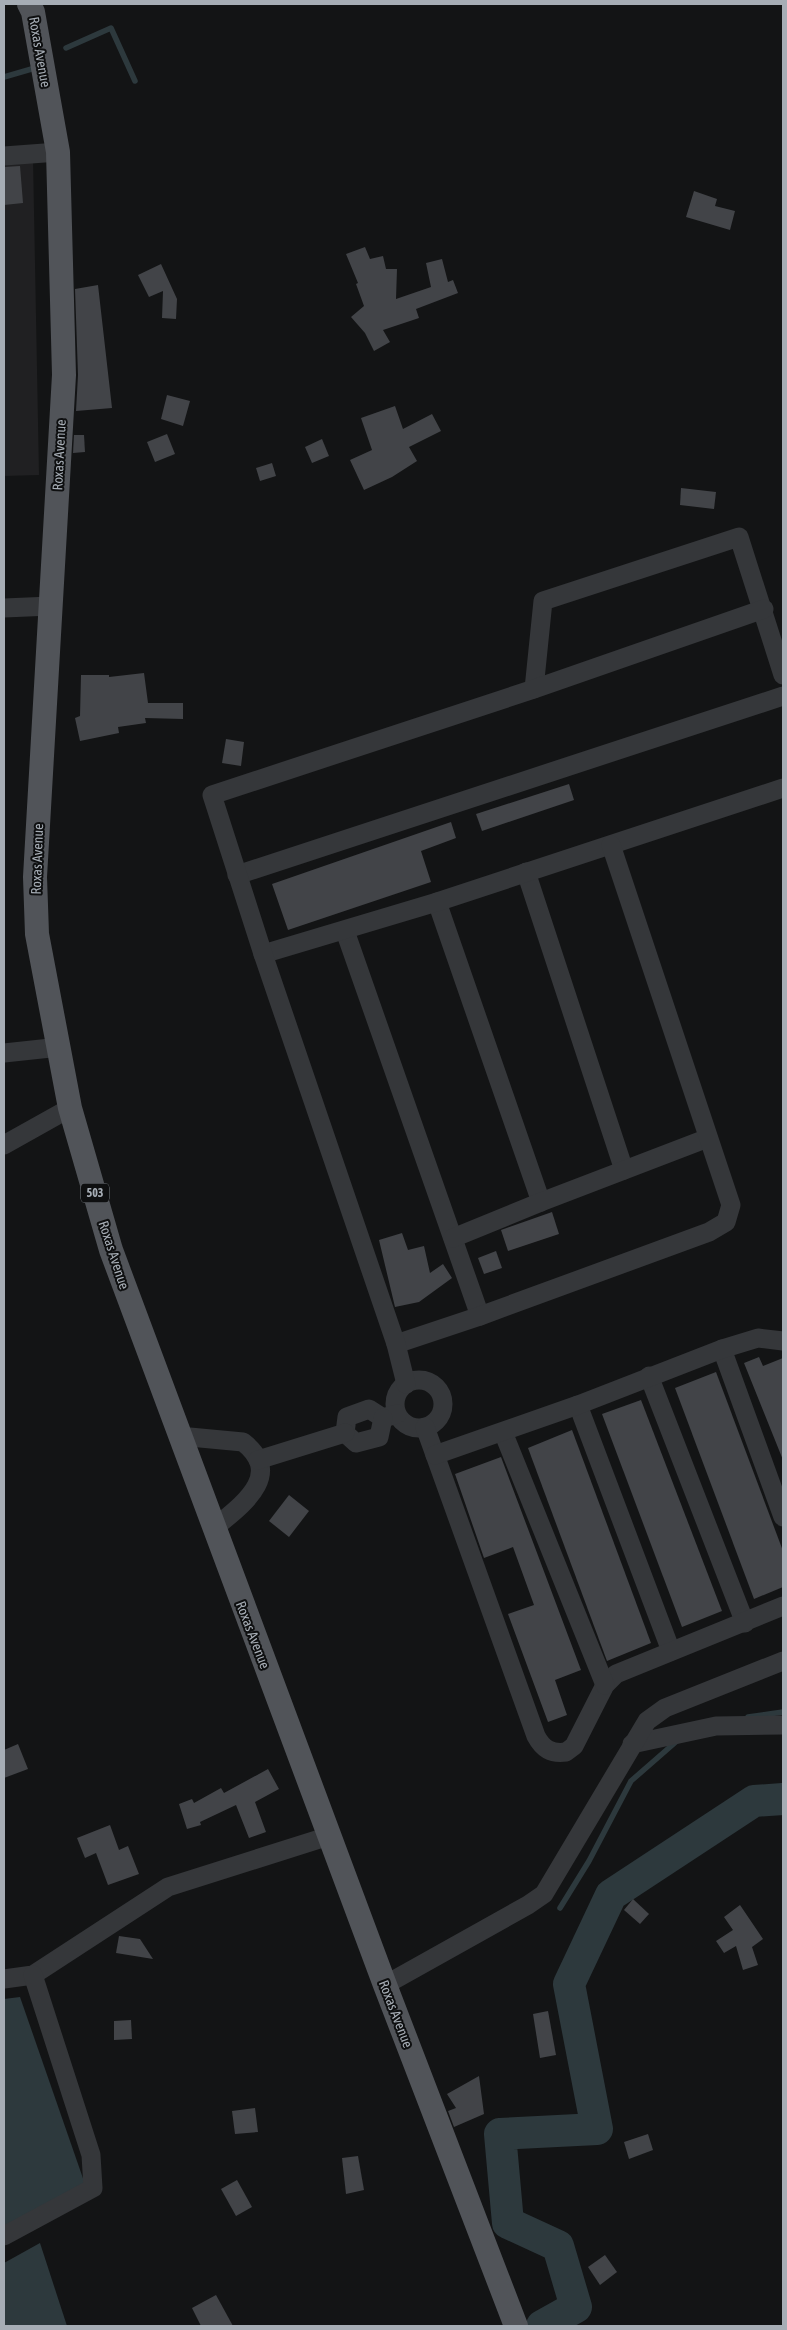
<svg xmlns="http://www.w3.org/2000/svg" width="787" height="2330" viewBox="0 0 787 2330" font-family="'Asap Condensed',sans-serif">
<rect width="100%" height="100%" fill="#131415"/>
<polygon fill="#202022" points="33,159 39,475 4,476 4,161"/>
<g fill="#2d393d">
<polygon points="20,1997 86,2187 4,2228 4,1999"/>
<polygon points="40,2243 67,2326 4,2326 4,2263"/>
</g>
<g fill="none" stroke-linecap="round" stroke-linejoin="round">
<g stroke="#2d393d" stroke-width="5.5">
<polyline points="66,48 111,28 135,81"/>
<polyline points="4,77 35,68"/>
<polyline points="748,1717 783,1712"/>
<polyline points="560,1908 589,1861 631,1781 678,1740"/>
</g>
<polyline stroke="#2d393d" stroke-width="32" points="542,2326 576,2307 558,2246 508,2223 500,2134 597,2129 569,1984 611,1895 754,1801 783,1799"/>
</g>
<g fill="#424448">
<polygon points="20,166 23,203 4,205 4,167"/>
<polygon points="694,191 717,199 715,206 735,211 730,230 686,217"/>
<polygon points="365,247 370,259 383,256 386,269 397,269 396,299 431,287 426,263 442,259 448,282 453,280 458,293 416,309 419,318 383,330 390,342 374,351 365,333 351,317 364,306 356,284 358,283 346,254"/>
<polygon points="161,264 177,299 176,319 162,318 163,291 149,297 138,275"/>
<polygon points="98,285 112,408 76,411 78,375 75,289"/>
<polygon points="167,395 190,401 183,426 161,419"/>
<polygon points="395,406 403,429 432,414 441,431 409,447 417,461 392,477 364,490 350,460 372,450 361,418"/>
<polygon points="167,434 175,454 155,462 147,442"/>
<polygon points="74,435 84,435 85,452 73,453"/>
<polygon points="322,439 329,456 312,463 305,447"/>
<polygon points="272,463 276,476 260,481 256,468"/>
<polygon points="681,488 716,492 714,509 680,505"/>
<polygon points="144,673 148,703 183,703 183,719 145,718 146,723 118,727 119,733 80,741 75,718 80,716 81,675 109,675 109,677"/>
<polygon points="226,739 244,742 241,766 222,763"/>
<polygon points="569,784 574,800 482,831 476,814"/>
<polygon points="451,822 456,838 421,851 431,882 288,930 272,884"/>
<polygon points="552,1212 559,1234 508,1251 501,1230"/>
<polygon points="402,1233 408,1250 424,1246 430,1273 443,1264 452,1278 419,1302 395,1307 379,1240"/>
<polygon points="496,1251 502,1268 484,1274 478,1258"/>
<polygon points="759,1357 763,1366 783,1358 783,1460 744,1363"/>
<polygon points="716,1372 783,1551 783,1587 754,1599 675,1388"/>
<polygon points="641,1400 722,1611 682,1627 602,1414"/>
<polygon points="572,1430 651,1643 607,1661 528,1448"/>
<polygon points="501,1457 581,1670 555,1680 567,1715 548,1722 508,1614 534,1605 513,1547 484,1558 455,1474"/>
<polygon points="289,1495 309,1511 289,1537 269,1521"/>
<polygon points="18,1744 28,1769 4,1778 4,1750"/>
<polygon points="268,1769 279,1789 255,1802 266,1832 249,1838 236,1805 200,1822 201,1825 187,1829 179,1804 192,1799 194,1803 221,1788 224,1793"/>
<polygon points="110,1825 119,1850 128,1846 139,1874 108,1885 96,1853 85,1858 77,1838"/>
<polygon points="633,1899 649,1914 640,1924 624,1910"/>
<polygon points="740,1905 763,1939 752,1947 758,1965 743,1970 736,1946 724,1953 716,1941 733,1930 724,1917"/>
<polygon points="119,1936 140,1939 153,1959 116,1953"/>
<polygon points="548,2011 556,2055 540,2058 533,2014"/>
<polygon points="131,2020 132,2039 114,2040 114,2021"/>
<polygon points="479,2076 484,2114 454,2127 448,2111 456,2108 447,2094"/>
<polygon points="255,2108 258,2132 235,2134 232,2111"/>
<polygon points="648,2134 653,2150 629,2159 624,2142"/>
<polygon points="358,2156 364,2190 346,2194 342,2158"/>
<polygon points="237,2180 252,2207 236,2216 221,2189"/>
<polygon points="605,2255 617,2272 600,2285 588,2267"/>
<polygon points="216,2295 233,2326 201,2326 192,2308"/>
</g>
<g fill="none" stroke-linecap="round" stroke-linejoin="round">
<g stroke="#35373a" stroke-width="19">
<polyline points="4,156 58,152"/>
<polyline points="4,608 51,606"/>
<polyline points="534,689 543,601 739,537 783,675"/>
<polyline points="526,872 624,1170"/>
<polyline points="237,875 783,696"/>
<polyline points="437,902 541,1202"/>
<polyline points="345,931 480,1316"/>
<polyline points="263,954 437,902 783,788"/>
<polyline points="4,1053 60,1047"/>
<polyline points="4,1145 70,1108"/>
<polyline points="453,1238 541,1202 708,1138"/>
<polyline points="396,1344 480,1316 709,1232 726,1222 731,1205 611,845"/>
<polyline points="722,1349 783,1517"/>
<polyline points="649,1376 745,1623"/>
<circle cx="419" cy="1404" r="24"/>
<polyline points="406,1384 396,1344 263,954 212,795 534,689 764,609"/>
<polyline points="578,1405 671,1651"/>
<path d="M 425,1427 L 536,1736 C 543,1749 551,1754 566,1752 L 574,1746 L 605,1685 L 616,1674 L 783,1606"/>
<polyline points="503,1432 605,1685"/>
<polyline points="345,1433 347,1417 369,1409 383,1418 397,1414"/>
<polyline points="345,1433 356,1443 379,1437 383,1418"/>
<path d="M 179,1436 L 243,1442 C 286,1476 239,1507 213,1529"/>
<polyline points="435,1455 578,1405 722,1349 758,1338 783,1341"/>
<polyline points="258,1460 345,1433"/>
<polyline points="632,1744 716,1726 783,1725"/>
<polyline points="4,1979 33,1975 168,1887 329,1836"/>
<polyline points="385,1985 528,1905 544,1894 647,1721 665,1708 783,1661"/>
<polyline points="4,2236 93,2188 91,2155 33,1975"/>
</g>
<polyline stroke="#515459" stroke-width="24" points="29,4 33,12 58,152 64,375 35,877 37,934 70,1108 111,1250 385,1985 516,2326"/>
</g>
<g text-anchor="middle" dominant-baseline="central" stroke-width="4" stroke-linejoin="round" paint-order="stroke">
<rect fill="#0e0f10" stroke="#787e84" stroke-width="1" x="81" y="1183.5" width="28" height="19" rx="4"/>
<g font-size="12" font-weight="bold" fill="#a6adb5">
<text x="95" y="1193">503</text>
</g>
<g font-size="14" fill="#a6adb5" stroke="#0e0f10">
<text transform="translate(40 52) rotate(80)">Roxas Avenue</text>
<text transform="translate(59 455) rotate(-87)">Roxas Avenue</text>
<text transform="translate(37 859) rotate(-88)">Roxas Avenue</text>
<text transform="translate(114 1255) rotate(72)">Roxas Avenue</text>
<text transform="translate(253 1635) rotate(69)">Roxas Avenue</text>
<text transform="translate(396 2014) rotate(69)">Roxas Avenue</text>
</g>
</g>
<rect width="787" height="2330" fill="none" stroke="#a6adb5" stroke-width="10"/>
</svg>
